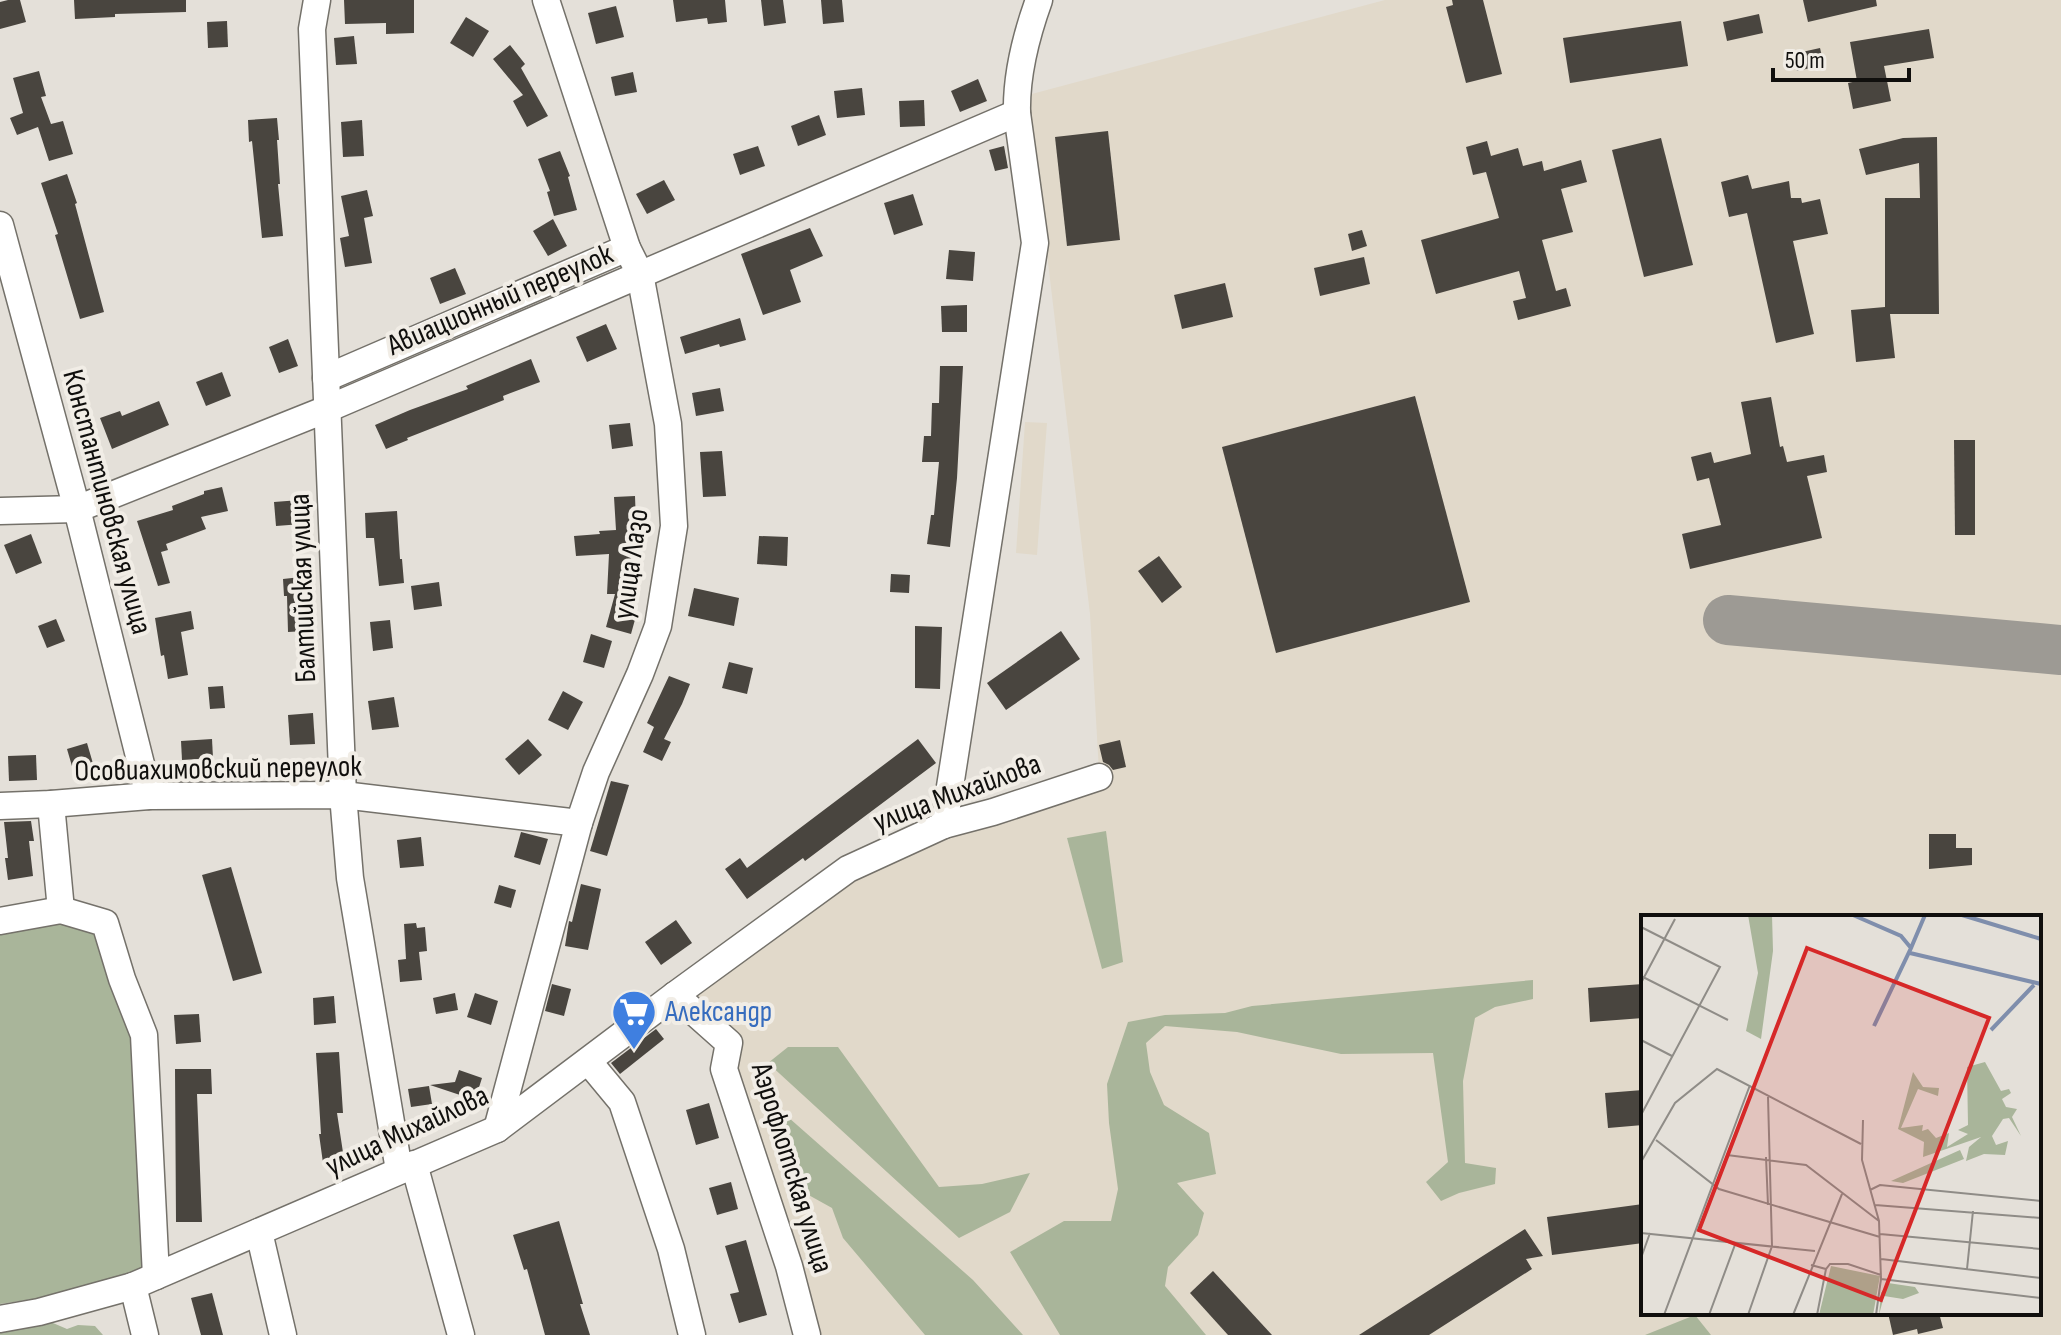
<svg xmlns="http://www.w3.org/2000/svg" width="2061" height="1335" viewBox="0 0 2061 1335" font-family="'Sofia Sans Condensed',sans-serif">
<rect width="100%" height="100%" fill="#e4e0d9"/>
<g fill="#e1d9ca" fill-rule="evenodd">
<path d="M 1385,0 L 2061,0 L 2061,1335 L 813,1335 L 734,1076 L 733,1039 L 696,993 L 851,878 L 951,838 L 1100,789 L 1090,614 L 1028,95 ZM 1643,917 L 2039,917 L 2039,1313 L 1643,1313 Z"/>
<polygon points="1025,422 1047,423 1037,555 1016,553"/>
</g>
<g fill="#a9b59a">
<polygon points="1106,831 1123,962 1102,969 1067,838"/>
<polygon points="63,921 95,930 134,1039 147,1267 47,1297 0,1304 0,933"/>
<polygon points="1533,980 1533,999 1495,1007 1475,1018 1463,1081 1465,1163 1496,1168 1495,1184 1459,1193 1441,1201 1426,1182 1448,1162 1433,1053 1341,1054 1237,1032 1165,1026 1146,1043 1150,1072 1164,1105 1209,1133 1216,1174 1177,1183 1204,1213 1198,1235 1168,1267 1165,1286 1206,1335 1060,1335 1010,1252 1064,1221 1111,1221 1118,1189 1109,1123 1107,1084 1128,1022 1165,1015 1225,1013 1252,1006"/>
<polygon points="788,1047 838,1047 939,1187 982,1184 1030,1173 1010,1212 959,1238 768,1063"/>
<polygon points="780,1110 973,1280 1023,1335 925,1335 843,1238 832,1208 796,1188"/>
<polygon points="1695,1315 1711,1335 1645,1335"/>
<polygon points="46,1320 67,1329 78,1325 95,1326 103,1335 0,1335 0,1325"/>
</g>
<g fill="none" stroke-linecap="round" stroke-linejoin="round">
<polyline stroke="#9d9a94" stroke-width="50" points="1728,620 2061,650"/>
</g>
<g fill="#49453f">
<polygon points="8,0 20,0 26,22 0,29 0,2"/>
<polygon points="74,0 186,0 186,12 115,14 115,17 75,19"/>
<polygon points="344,0 414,0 414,33 386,34 386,23 345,24"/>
<polygon points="673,0 725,0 727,22 708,24 707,18 676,22"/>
<polygon points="761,0 783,0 786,23 764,26"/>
<polygon points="821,0 842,0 844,22 823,24"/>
<polygon points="1452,0 1483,0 1502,74 1466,83 1446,7 1453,5"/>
<polygon points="1803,0 1876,0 1877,6 1808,22"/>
<polygon points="616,6 624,37 596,44 588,13"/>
<polygon points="1759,14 1763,33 1727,41 1723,22"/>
<polygon points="466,17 489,31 473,57 450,43"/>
<polygon points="227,21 228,47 208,48 207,22"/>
<polygon points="1681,21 1688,66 1570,83 1563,38"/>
<polygon points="1929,29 1934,58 1884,66 1891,101 1853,109 1848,83 1857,81 1850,42"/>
<polygon points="354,36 357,64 336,65 334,38"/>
<polygon points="510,45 525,64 521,68 548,116 527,127 513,101 523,95 493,59"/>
<polygon points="1820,48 1824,65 1797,71 1793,54"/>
<polygon points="39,71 46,96 41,97 51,124 63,121 73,154 49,161 38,127 17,135 10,118 23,113 13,78"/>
<polygon points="633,72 637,92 615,96 611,77"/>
<polygon points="978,79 987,101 960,112 951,91"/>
<polygon points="862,88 865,115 837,118 834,91"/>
<polygon points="924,100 925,126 900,127 899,101"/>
<polygon points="819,115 826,135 798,146 791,126"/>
<polygon points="277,118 279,140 277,140 280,184 278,184 283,236 262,238 252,141 249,142 248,120"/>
<polygon points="362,120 364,156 343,157 341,122"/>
<polygon points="1108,131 1120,240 1067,246 1055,137"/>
<polygon points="1937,137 1939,314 1890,314 1895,358 1856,362 1851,310 1885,307 1885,198 1920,198 1919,163 1866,175 1859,149 1903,138"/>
<polygon points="1661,138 1693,265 1644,277 1612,150"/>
<polygon points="1487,141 1491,156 1518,148 1523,166 1542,161 1544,171 1581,160 1587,182 1561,189 1573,232 1542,240 1556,291 1566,288 1571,306 1518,320 1513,301 1526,298 1519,271 1436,294 1421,240 1499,218 1486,172 1473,175 1466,147"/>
<polygon points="758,146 765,166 740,175 733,154"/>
<polygon points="1004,146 1008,168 995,171 989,150"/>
<polygon points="560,151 570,176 568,177 577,210 554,216 547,192 550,191 538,159"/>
<polygon points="67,174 77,203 75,204 104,312 80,319 55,235 58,234 41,183"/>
<polygon points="1748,175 1752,189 1789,181 1791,198 1801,198 1802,203 1820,199 1828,234 1793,241 1814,334 1776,343 1747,213 1729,217 1721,182"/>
<polygon points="664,180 675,200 647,214 636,194"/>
<polygon points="367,190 373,216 364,218 372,263 345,267 340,238 349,236 341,196"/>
<polygon points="913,194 923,225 894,235 884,203"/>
<polygon points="553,219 567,246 548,256 533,231"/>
<polygon points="810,228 823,256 790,270 801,302 763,315 741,254"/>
<polygon points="1362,230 1367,246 1352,251 1348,234"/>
<polygon points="949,250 975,252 973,281 946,279"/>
<polygon points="1364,257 1370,284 1320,296 1314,268"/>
<polygon points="455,268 466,294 440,304 430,278"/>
<polygon points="1225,283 1233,317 1182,329 1174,295"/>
<polygon points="967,305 967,332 942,332 941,306"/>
<polygon points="740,318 746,340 720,347 719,344 685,354 680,337"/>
<polygon points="606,324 617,349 587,362 576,337"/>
<polygon points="288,339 298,366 279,373 269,347"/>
<polygon points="531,359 540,382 503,396 504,400 407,438 408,440 386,449 375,425 410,410 468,389 466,386"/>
<polygon points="940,366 963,366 957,478 950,547 927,544 931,515 934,515 939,462 922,462 924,436 931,436 932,403 939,403"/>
<polygon points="222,372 231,396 206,406 196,382"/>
<polygon points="720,388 724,411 696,416 692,393"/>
<polygon points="1415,396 1470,602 1276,653 1222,447"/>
<polygon points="1771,397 1780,447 1783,446 1787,462 1824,455 1827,472 1807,476 1822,538 1690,569 1682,534 1721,525 1709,478 1697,481 1691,457 1711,452 1714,463 1751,454 1741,402"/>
<polygon points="159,401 169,425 112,449 100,418 120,411 122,416"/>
<polygon points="630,423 633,446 612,449 609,425"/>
<polygon points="1954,440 1975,440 1975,535 1955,535"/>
<polygon points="722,451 726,496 703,497 700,452"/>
<polygon points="222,487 228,511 201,517 206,529 166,544 168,550 161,552 170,583 158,586 137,521 173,510 172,506 204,494 204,491"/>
<polygon points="635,496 637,552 631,553 627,613 636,616 631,634 606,627 615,594 607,594 609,554 576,556 574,536 600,534 599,531 616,530 614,497"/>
<polygon points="300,500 302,524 276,526 274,502"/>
<polygon points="397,511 400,559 402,559 404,583 379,586 374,538 366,538 365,513"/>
<polygon points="31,534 42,563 16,574 4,545"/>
<polygon points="759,536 788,537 787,566 757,564"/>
<polygon points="1159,556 1182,587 1162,603 1138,571"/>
<polygon points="891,574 910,575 909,593 890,592"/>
<polygon points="301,577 305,631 288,632 287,596 284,596 283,579"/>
<polygon points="439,582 442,606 414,610 411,586"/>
<polygon points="694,588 739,598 734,626 688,616"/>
<polygon points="191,611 194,629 181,632 188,675 168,679 164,655 161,656 155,618"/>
<polygon points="56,619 65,641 47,648 38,626"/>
<polygon points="390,620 393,648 373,651 370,622"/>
<polygon points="915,626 942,627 940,689 915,688"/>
<polygon points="1061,631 1080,659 1006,710 987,683"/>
<polygon points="591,634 612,641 604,668 583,662"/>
<polygon points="729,662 753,668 747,694 722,688"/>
<polygon points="669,676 690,684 682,704 664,739 671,742 662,761 643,752 654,727 647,723"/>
<polygon points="223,686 225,708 210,709 208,687"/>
<polygon points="563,691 583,702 568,730 548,720"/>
<polygon points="394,697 399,727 372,730 368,701"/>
<polygon points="313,713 315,744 290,745 288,715"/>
<polygon points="212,739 213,758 182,760 181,741"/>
<polygon points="528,739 542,755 519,775 505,759"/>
<polygon points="918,739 936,763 805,861 803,858 747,899 725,869 740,858 747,868"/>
<polygon points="1120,740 1126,767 1113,770 1109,765 1103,762 1099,745"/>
<polygon points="87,743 94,767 74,773 67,749"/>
<polygon points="36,755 37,780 9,781 8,756"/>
<polygon points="611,781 629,785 607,856 590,851"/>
<polygon points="31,821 34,841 29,841 33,876 8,880 5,858 8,858 4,822"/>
<polygon points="521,832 548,839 540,865 514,857"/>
<polygon points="1929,834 1956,834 1956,848 1972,848 1972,865 1929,869"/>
<polygon points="421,837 424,866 400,868 397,840"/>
<polygon points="231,867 262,973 233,981 202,875"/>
<polygon points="581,884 601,889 588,950 565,946 569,921 572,922"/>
<polygon points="499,885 516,890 511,908 494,903"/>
<polygon points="676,920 692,943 661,965 645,942"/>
<polygon points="416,923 417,928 425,927 427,951 419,952 422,980 400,982 398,960 406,959 404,924"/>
<polygon points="552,984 571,989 564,1016 545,1011"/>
<polygon points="1643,984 1643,1018 1590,1022 1588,988"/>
<polygon points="455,993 458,1010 436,1014 433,998"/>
<polygon points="475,993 498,1001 491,1025 467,1017"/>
<polygon points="334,996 336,1023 314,1025 313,998"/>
<polygon points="199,1014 201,1042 176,1044 174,1015"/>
<polygon points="656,1029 664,1039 620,1074 611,1063"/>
<polygon points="339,1052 343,1113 337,1113 344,1159 323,1163 319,1134 321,1134 316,1053"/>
<polygon points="175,1069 211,1069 212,1094 197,1094 202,1222 176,1222"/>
<polygon points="459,1070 482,1078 475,1100 430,1085 455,1082"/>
<polygon points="429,1086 432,1104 411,1107 408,1089"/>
<polygon points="1643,1090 1643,1125 1608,1128 1605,1093"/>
<polygon points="709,1103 719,1138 696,1145 686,1110"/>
<polygon points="731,1182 738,1209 717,1215 709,1188"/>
<polygon points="1643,1204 1643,1243 1552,1255 1547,1217"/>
<polygon points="559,1221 583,1304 580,1304 590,1335 545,1335 527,1269 524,1270 513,1235"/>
<polygon points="1525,1229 1543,1256 1526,1259 1532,1269 1429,1335 1359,1335"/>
<polygon points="746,1240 767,1315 739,1323 730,1294 739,1292 725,1246"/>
<polygon points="1213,1271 1272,1335 1228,1335 1190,1293"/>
<polygon points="212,1293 223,1335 201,1335 191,1298"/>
<polygon points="1888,1313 1939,1313 1943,1328 1918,1334 1917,1329 1893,1335"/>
</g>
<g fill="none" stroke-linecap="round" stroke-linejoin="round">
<g stroke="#74716a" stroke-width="29">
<g id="minor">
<polyline points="317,0 312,29 343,795 350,878 399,1170"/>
<polyline points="0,225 77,509 149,796"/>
<polyline points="326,378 627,248"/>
<polyline points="0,511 77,509 327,409 1017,113"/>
<polyline points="51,804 61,910"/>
<polyline points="0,806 51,804 149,796 343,795 579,823"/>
<path d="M 944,825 L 1035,243 L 1017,113 C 1016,74 1026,36 1039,0"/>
<polyline points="0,921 61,910 105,923 122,979 144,1035 156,1276"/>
<polyline points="675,995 729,1043 724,1069 789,1266 807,1335"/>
<polyline points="588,1061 622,1102 671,1249 692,1335"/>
<polyline points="497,1129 579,823 596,772 640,674 658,626 674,526 668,424 640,274 627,248 546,0"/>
<polyline points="414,1164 461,1335"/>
<polyline points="259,1232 283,1335"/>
<polyline points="133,1286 145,1335"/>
<polyline points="0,1319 39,1312 133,1286 497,1129 675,995 848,869 944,825 993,812 1099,777"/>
</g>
</g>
<use href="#minor" stroke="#fff" stroke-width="26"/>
</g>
<defs>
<g id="supermarket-pin" transform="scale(2.3)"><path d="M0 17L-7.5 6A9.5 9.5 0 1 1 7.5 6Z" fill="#3f7fe0" stroke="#f1ede6"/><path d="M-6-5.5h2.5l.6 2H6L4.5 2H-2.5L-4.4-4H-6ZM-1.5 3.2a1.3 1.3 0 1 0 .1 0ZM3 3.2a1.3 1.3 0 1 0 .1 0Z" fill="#fff"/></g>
</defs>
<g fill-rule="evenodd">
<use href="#supermarket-pin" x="634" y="1012"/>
</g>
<g text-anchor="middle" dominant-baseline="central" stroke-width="8" stroke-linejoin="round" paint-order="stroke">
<g font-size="30" fill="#100f0d" stroke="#f1ede6">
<text transform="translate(500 300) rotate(-23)">Авиационный переулок</text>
<text transform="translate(107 502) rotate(75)">Константиновская улица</text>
<text transform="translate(631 564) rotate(-82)">улица Лазо</text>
<text transform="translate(303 588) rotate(-92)">Балтийская улица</text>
<text transform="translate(218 769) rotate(-1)">Осовиахимовский переулок</text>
<text transform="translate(957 793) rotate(-20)">улица Михайлова</text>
<text transform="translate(407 1131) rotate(-25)">улица Михайлова</text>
<text transform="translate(792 1168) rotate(73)">Аэрофлотская улица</text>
</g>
<g font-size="30" fill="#366cbe" stroke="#f1ede6" text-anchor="start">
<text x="665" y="1012">Александр</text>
</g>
</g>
<g transform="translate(1641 915)">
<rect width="400" height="400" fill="#e4e0d9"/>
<path d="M 107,0 L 131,0 L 132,36 L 120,124 L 105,116 L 117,58 ZM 344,147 L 360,176 L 368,174 L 370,178 L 361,184 L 365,192 L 376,194 L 371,202 L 380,221 L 368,203 L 362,204 L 351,221 L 355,230 L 367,226 L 364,240 L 343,239 L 325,246 L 328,232 L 340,222 L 282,242 L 283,227 L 257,214 L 272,157 L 282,172 L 298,173 L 297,181 L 277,174 L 260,213 L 282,210 L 281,216 L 287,214 L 295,223 L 308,218 L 306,232 L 327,219 L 317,215 L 327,210 L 326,152 ZM 319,235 L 323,244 L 262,268 L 250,266 ZM 190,351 L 239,361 L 232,400 L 178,400 ZM 247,368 L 274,372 L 278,378 L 262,384 L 243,381 L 238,400 L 240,378 Z" fill="#a9b59a"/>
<path fill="none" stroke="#7f8eac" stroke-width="4" d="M 212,0 L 260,21 L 270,33 L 233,111M 321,0 L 400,24M 270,33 L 284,0M 269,38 L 400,69M 350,115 L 393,70"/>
<path fill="none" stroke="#8f8c87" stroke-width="2" d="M 0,12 L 79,52 L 0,200M 0,61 L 87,105M 0,68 L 34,4M 0,125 L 31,141M 222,205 L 221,245 L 238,306 L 240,364 L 235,400M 15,225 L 78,274 L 239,322M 86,240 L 165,250 L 238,306M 125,242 L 127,290M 0,247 L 34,188 L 76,154 L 220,229M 229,275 L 239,270 L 400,286M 234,290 L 400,303M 0,318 L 174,336M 239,319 L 400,334M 0,343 L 9,318M 240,344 L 400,363M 170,350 L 185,354 L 189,349 L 207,349 L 240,360M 326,354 L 332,296M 240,364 L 400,383M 23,400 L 109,170M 68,400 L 95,327M 107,400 L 131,331 L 127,182M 152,400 L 201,279M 176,400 L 185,354"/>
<path fill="#d62828" fill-opacity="0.15" stroke="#d62828" stroke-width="4" d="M 166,33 L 348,103 L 240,385 L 58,315 Z"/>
<rect width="400" height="400" fill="none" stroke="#100f0d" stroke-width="4"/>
</g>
<path d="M1773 68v12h136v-12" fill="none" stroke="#100f0d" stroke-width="4"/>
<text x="1785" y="68" font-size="24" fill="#100f0d" stroke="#f1ede6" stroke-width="6" paint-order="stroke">50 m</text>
</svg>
